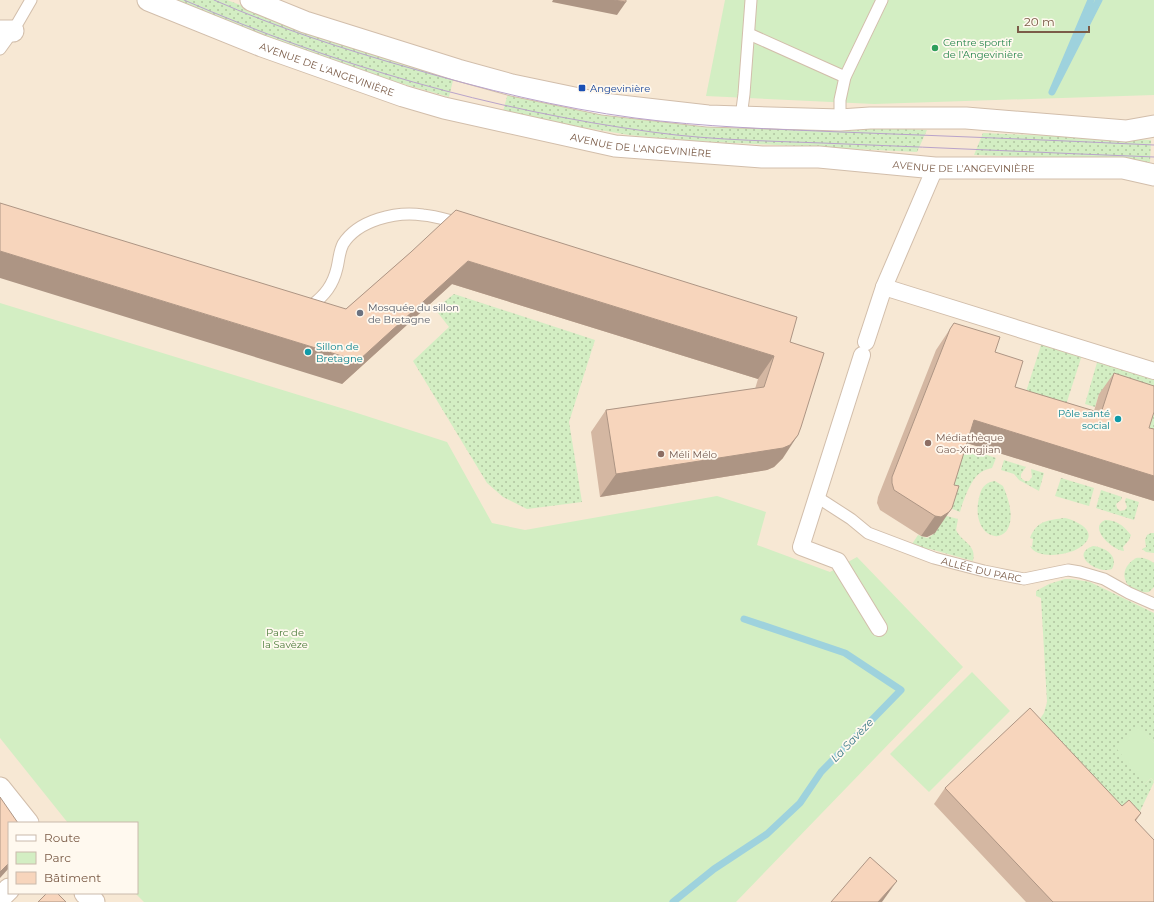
<svg xmlns="http://www.w3.org/2000/svg" width="1154" height="902" viewBox="0 0 1154 902" font-family="Montserrat,sans-serif">
<defs>
<pattern id="grass-dots" width="8" height="8" patternUnits="userSpaceOnUse"><rect width="8" height="8" fill="#d3eec3"/><path d="M2 2h.1M6 6h.1" fill="none" stroke="#b0c4a0" stroke-width="1.8" stroke-linecap="round"/></pattern>
</defs>
<rect width="100%" height="100%" fill="#fef6e7"/>
<path fill="#f7e8d4" fill-rule="evenodd" d="M 0,0 L 1154,0 L 1154,902 L 0,902 ZM 9,823 L 137,823 L 137,893 L 9,893 Z"/>
<g fill="url(#grass-dots)">
<polygon points="170,0 227,0 287,23 454,76 449,97 326,62"/>
<polygon points="509,90 731,121 927,130 917,152 694,141 629,135 546,121 503,111"/>
<polygon points="983,133 1151,140 1150,162 974,155"/>
<polygon points="454,294 595,340 569,422 582,502 527,509 503,497 487,483 413,361 449,327 435,309"/>
<polygon points="1042,342 1082,355 1064,411 1024,398"/>
<polygon points="1098,359 1154,377 1154,434 1099,394 1095,407 1085,404"/>
<path d="M 959,446 L 996,458 L 992,468 C 988,469 984,470 980,473 C 971,479 963,501 960,512 L 945,506 Z"/>
<polygon points="1004,460 1026,467 1021,474 1021,478 1025,481 1029,481 1032,477 1031,469 1044,473 1039,491 1019,480 1014,474 1001,470"/>
<polygon points="1061,478 1094,488 1089,506 1055,496"/>
<path d="M 995,481 L 1003,486 C 1033,554 964,549 980,494 C 982,486 987,482 995,481 Z"/>
<polygon points="1101,490 1122,497 1121,500 1116,504 1117,508 1120,511 1125,510 1127,507 1125,501 1126,498 1139,502 1134,520 1096,508"/>
<path d="M 943,515 L 958,519 L 956,530 C 962,543 977,544 973,561 L 930,549 L 924,549 L 912,544 L 918,535 L 927,538 C 938,533 940,525 943,515 Z"/>
<path d="M 1065,518 C 1081,522 1101,534 1079,548 C 1069,555 1037,560 1030,546 L 1032,547 L 1033,539 L 1030,538 C 1037,520 1049,520 1065,518 Z"/>
<path d="M 1105,520 C 1116,520 1123,525 1130,534 L 1131,535 L 1129,540 L 1123,547 L 1124,551 C 1114,551 1087,528 1105,520 Z"/>
<polygon points="1151,533 1154,533 1154,553 1146,552 1142,549 1146,547 1145,540 1147,535"/>
<path d="M 1093,546 C 1105,547 1119,556 1112,569 C 1099,575 1068,555 1093,546 Z"/>
<path d="M 1136,558 C 1143,557 1148,559 1154,563 L 1154,587 L 1149,592 C 1126,595 1114,571 1136,558 Z"/>
<polygon points="1065,579 1072,579 1090,582 1154,613 1154,743 1139,728 1145,784 1151,778 1154,782 1133,826 1036,725 1044,713 1047,702 1041,598 1036,596 1036,591 1049,584"/>
</g>
<g fill="#d3eec3">
<polygon points="725,0 1154,0 1154,95 874,104 706,96"/>
<polygon points="0,303 354,412 447,442 492,523 525,530 717,496 766,512 757,545 830,572 857,557 963,667 736,902 144,902 135,893 137,893 137,823 68,823 0,738"/>
<polygon points="972,672 1010,711 929,792 890,754"/>
<polygon points="1139,727 1154,743 1154,781 1151,778 1145,784 1117,749"/>
</g>
<g fill="none" stroke-linecap="round" stroke-linejoin="round">
<g stroke="#9ed2dd" stroke-width="7">
<polyline points="1091,0 1052,92 1099,0"/>
<polyline points="673,902 714,869 767,834 800,803 821,772 901,690 845,653 744,619"/>
</g>
<g stroke="#d2beab" stroke-width="13">
<g id="service">
<polyline points="749,34 845,77"/>
<polyline points="0,49 13,31 31,0"/>
<polyline points="741,117 744,94 751,0"/>
<polyline points="840,120 840,100 845,77 882,0"/>
<path d="M 306,304 L 312,305 C 325,295 333,285 337,268 C 339,260 339,252 343,244 C 358,220 396,211 423,215 C 435,216 447,220 459,223"/>
<path id="s1" d="M 817,497 L 851,519 L 868,533 L 934,558 L 984,571 L 1024,579 L 1058,572 L 1068,570 L 1080,572 L 1104,579 L 1129,593 L 1154,604"/>
</g>
</g>
<g stroke="#d2beab" stroke-width="18">
<g id="pedestrian">
<polyline points="884,287 1154,371"/>
<polyline points="866,342 884,287 935,168"/>
<polyline points="862,355 801,547 838,561 879,628"/>
</g>
</g>
<g stroke="#d2beab" stroke-width="23">
<g id="minor">
<path id="s2" d="M 148,0 L 262,46 L 403,96 L 444,108 L 615,146 L 762,157 L 819,157 L 935,168 L 1123,168 L 1154,175"/>
<polyline points="251,0 305,22 458,70 512,85 603,104 708,116 840,120 870,118 966,118 1126,131 1154,126"/>
<polyline points="0,31 13,31"/>
<polyline points="0,788 28,823"/>
<polyline points="85,893 94,902"/>
<polyline points="0,898 9,889"/>
</g>
</g>
<use href="#service" stroke="#fff" stroke-width="11"/>
<use href="#pedestrian" stroke="#fff" stroke-width="16"/>
<use href="#minor" stroke="#fff" stroke-width="21"/>
<g stroke="#b9a3ca" stroke-width="1">
<path d="M 184,0 C 333,65 491,110 652,132 C 716,141 781,141 846,144 C 948,148 1051,153 1154,157"/>
<path d="M 214,0 C 278,28 343,49 410,68 C 483,89 559,108 635,118 C 703,127 773,129 841,132 C 946,136 1050,140 1154,145"/>
</g>
</g>
<g fill="#d4b7a2">
<polygon points="411,252 790,342 783,458 774,467 767,470 600,497 591,432 606,410 755,389 758,379 452,284 342,384 346,309"/>
<polygon points="954,323 995,352 1015,387 1094,411 1099,394 1114,373 1149,428 1154,429 1154,501 967,443 935,533 927,537 921,536 880,510 877,503 878,497 936,350"/>
<polygon points="945,788 1122,806 1141,813 1136,821 1154,902 1026,902 934,804"/>
</g>
<g fill="#ad9584">
<polygon points="553,0 614,0 626,2 617,15 552,2"/>
<polygon points="0,251 358,361 468,261 774,356 758,379 452,284 342,384 0,278"/>
<polygon points="974,420 1154,476 1154,501 960,441"/>
<polygon points="798,435 783,458 774,467 767,470 600,497 616,474"/>
<polygon points="952,508 935,533 927,537 921,536 935,516"/>
<polygon points="9,863 9,868 0,878 0,872"/>
<polygon points="897,881 882,902 878,902"/>
</g>
<g fill="#f7d5bc" stroke="#ad9584">
<polygon points="614,0 626,0 626,2"/>
<polygon points="0,203 346,309 411,252 456,210 797,317 790,342 824,353 801,427 798,435 790,445 783,448 616,474 606,410 764,387 774,356 468,261 358,361 0,251"/>
<polygon points="954,323 1000,337 995,352 1023,361 1015,387 1101,413 1114,373 1154,386 1154,412 1149,428 1154,429 1154,476 974,420 954,485 959,486 952,508 949,512 941,517 935,516 894,490 892,483 892,477 950,329"/>
<polygon points="1030,708 1122,806 1129,800 1141,813 1135,820 1154,840 1154,902 1053,902 945,788"/>
<polygon points="0,797 18,823 9,823 9,863 0,872"/>
<polygon points="870,857 897,881 878,902 831,902"/>
<polygon points="47,893 57,893 66,902 38,902"/>
</g>
<circle fill="#2e9e5b" stroke="#fff9ef" stroke-width="1.5" cx="935" cy="48" r="4"/>
<rect fill="#1a4fb4" stroke="#fff9ef" stroke-width="1.5" x="578" y="84" width="8" height="8" rx="2"/>
<circle fill="#6b7280" stroke="#fff9ef" stroke-width="1.5" cx="360" cy="313" r="4"/>
<g fill="#0f9aa8" stroke="#fff9ef" stroke-width="1.5">
<circle cx="308" cy="352" r="4"/>
<circle cx="1118" cy="419" r="4"/>
</g>
<g fill="#8d6e63" stroke="#fff9ef" stroke-width="1.5">
<circle cx="928" cy="443" r="4"/>
<circle cx="661" cy="454" r="4"/>
</g>
<g text-anchor="middle" dominant-baseline="central" stroke-width="3.5" stroke-linejoin="round" paint-order="stroke">
<g font-size="10" fill="#27864d" stroke="#fff9ef" text-anchor="start">
<text x="943" y="42">Centre sportif<tspan x="943" dy="12">de l'Angevinière</tspan></text>
</g>
<g font-size="10" fill="#7b5c48" stroke="#fff9ef">
<text stroke="none"><textPath href="#s2" startOffset="192">AVENUE DE L'ANGEVINIÈRE</textPath></text>
<text stroke="none"><textPath href="#s2" startOffset="516">AVENUE DE L'ANGEVINIÈRE</textPath></text>
<text stroke="none"><textPath href="#s2" startOffset="840">AVENUE DE L'ANGEVINIÈRE</textPath></text>
<text stroke="none"><textPath href="#s1" startOffset="182">ALLÉE DU PARC</textPath></text>
</g>
<g font-size="10" fill="#164399" stroke="#fff9ef" text-anchor="start">
<text x="590" y="88">Angevinière</text>
</g>
<g font-size="10" fill="#5b616d" stroke="#fff9ef" text-anchor="start">
<text x="368" y="307">Mosquée du sillon<tspan x="368" dy="12">de Bretagne</tspan></text>
</g>
<g font-size="10" fill="#0d838f" stroke="#fff9ef" text-anchor="start">
<text x="316" y="346">Sillon de<tspan x="316" dy="12">Bretagne</tspan></text>
<text x="1110" y="413" text-anchor="end">Pôle santé<tspan x="1110" dy="12">social</tspan></text>
</g>
<g font-size="10" fill="#785e54" stroke="#fff9ef" text-anchor="start">
<text x="936" y="437">Médiathèque<tspan x="936" dy="12">Gao-Xingjian</tspan></text>
<text x="669" y="454">Méli Mélo</text>
</g>
<g font-size="10" fill="#4d7c3c" stroke="#fff9ef">
<text x="285" y="632">Parc de<tspan x="285" dy="12">la Savèze</tspan></text>
</g>
<g font-size="11" font-style="italic" fill="#3c7b89" stroke="#fff9ef">
<text transform="translate(852 740) rotate(-46)">La Savèze</text>
</g>
</g>
<rect x="8" y="822" width="130" height="72" fill="#fff9ef" stroke="#cabaac"/>
<rect x="16" y="835" width="20" height="6" fill="#ffffff" stroke="#cabaac"/>
<text x="44" y="842" font-size="12" fill="#7b5c48">Route</text>
<rect x="16" y="852" width="20" height="12" fill="#d3eec3" stroke="#cabaac"/>
<text x="44" y="862" font-size="12" fill="#7b5c48">Parc</text>
<rect x="16" y="872" width="20" height="12" fill="#f7d5bc" stroke="#cabaac"/>
<text x="44" y="882" font-size="12" fill="#7b5c48">Bâtiment</text>
<path d="M1018 26v6h71v-6" fill="none" stroke="#7b5c48" stroke-width="2"/>
<text x="1024" y="26" font-size="12" fill="#7b5c48" stroke="#fff9ef" stroke-width="3" paint-order="stroke">20 m</text>
</svg>
